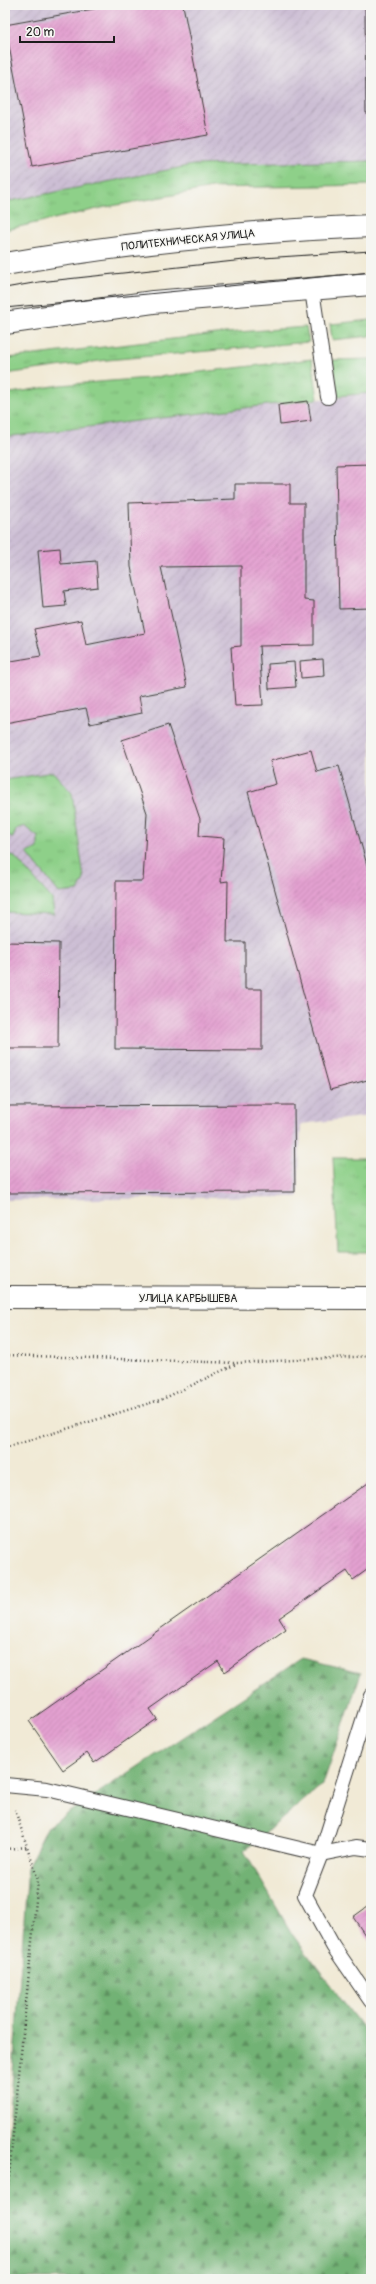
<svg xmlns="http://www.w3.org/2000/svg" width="376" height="2284" viewBox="0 0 376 2284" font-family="Pangolin,sans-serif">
<defs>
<pattern id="industrial-furrows" width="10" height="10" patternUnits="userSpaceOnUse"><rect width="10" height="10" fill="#ccbed4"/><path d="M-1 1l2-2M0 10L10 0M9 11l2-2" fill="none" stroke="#afa3b5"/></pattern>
<pattern id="grass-tufts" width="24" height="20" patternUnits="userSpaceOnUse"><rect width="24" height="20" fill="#8ed089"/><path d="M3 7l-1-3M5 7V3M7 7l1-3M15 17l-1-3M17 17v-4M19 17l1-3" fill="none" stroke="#7ab276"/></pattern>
<pattern id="forest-firs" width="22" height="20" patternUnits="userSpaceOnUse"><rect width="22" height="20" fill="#72b275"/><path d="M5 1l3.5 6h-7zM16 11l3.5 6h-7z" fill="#5d905f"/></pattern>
<pattern id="building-hatch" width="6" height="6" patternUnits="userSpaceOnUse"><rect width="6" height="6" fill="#e3a0d0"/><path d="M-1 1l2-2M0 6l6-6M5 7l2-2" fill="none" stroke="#c289b2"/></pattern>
</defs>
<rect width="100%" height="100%" fill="#f6f6f2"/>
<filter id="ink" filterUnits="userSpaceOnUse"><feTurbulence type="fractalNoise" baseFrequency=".025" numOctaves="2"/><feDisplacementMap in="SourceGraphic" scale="8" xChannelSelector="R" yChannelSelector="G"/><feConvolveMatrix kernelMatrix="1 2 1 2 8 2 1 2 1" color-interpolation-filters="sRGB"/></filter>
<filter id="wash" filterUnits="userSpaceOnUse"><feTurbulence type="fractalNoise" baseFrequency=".012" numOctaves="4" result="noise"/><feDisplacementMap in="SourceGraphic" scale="16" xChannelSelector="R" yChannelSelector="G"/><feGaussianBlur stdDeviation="0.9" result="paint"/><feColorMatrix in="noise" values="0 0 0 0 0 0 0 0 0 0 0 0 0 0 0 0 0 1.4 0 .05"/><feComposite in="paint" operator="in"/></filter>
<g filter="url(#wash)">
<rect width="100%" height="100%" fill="#f1ead6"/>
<g fill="url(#industrial-furrows)">
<polygon points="5,5 371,5 371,161 193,165 5,202"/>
<polygon points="371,393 371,1116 301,1124 298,1197 5,1200 5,437"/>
</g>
<g fill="url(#grass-tufts)" stroke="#557652">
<polygon points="371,161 371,185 212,188 106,207 5,230 5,202 193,165"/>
<polygon points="371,320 371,336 332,340 330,324"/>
<polygon points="306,327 309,342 107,360 5,374 5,358 8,358 225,333"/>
<polygon points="312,359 318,399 5,437 5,394 60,385 149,378"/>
<polygon points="371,359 371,393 338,396 333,360"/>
<polygon points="53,772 72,793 84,879 78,891 59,893 27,853 38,848 38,837 24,826 16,829 13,838 5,833 5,780"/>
<polygon points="5,853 14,856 52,899 54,914 5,912"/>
<polygon points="333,1158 371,1158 371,1252 338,1252"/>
</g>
<polygon fill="url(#forest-firs)" stroke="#476748" points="301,1659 361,1673 323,1784 244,1851 292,1934 371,2039 371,2279 5,2279 5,2161 7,2155 28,1866 48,1826"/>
<g id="blocks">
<g fill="url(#building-hatch)">
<polygon points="115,5 183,5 208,135 32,167 5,25"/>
<polygon points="365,5 371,5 371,113 366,113"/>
<polygon points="308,401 311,421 280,425 278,405"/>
<polygon points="371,464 371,608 339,609 336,465"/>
<polygon points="235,484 290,484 290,503 304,503 304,600 314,601 314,645 259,646 263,705 235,706 231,647 241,646 241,566 161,567 187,687 139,696 142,713 90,724 86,708 5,723 5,662 41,656 34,629 81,620 86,645 145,633 131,567 129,503 235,499"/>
<polygon points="60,548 61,564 96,561 98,587 64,591 66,606 43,608 38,550"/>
<polygon points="323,659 324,676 301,678 300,661"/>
<polygon points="294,662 296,687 269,689 268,664"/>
<polygon points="168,725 200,819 199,836 224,838 221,882 228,881 227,942 245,942 245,989 262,989 262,1050 115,1049 116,881 143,881 147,813 122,740"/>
<polygon points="311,750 317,772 339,766 371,879 371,1079 330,1090 248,792 276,784 270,761"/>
<polygon points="5,942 59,943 58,1048 5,1048"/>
<polygon points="294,1105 295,1192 5,1193 5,1106"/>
<polygon points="371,1481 371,1567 353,1580 347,1571 279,1618 286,1629 225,1672 218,1661 150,1709 157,1719 94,1763 87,1753 63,1770 29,1721"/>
<polygon points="371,1904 371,1944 353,1917"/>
</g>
</g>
</g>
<g filter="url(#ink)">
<use href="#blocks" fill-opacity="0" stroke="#3c3b38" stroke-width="1"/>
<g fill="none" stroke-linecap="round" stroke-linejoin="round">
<g stroke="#3c3b38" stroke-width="16">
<g id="lane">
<polyline points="312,290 328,397"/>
<polyline points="371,1695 321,1854 305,1895 333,1946 371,2001"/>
<polyline points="5,1785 47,1789 321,1854 356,1847 371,1849"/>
</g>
</g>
<g stroke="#3c3b38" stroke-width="24">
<g id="secondary">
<path d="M 5,264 C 125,243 249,231 371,226"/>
<polyline points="5,323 153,302 371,284"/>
<polyline points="5,1297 371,1298"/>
</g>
</g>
<g stroke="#3c3b38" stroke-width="2.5" stroke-dasharray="1 3" stroke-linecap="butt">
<polyline points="5,1355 236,1363 371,1356"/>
<polyline points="5,1448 163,1399 236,1364"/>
<polyline points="5,1849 28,1847"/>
<polyline points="5,2217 38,1880 15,1810"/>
</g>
<use href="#lane" stroke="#fff" stroke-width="14"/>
<use href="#secondary" stroke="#fff" stroke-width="22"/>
<g stroke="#1c1c1c" stroke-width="1">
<polyline points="5,288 39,282 263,258 371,251"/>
<polyline points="5,308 371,272"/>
</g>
</g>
</g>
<g text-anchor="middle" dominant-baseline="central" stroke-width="3" stroke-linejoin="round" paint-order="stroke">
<g font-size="11" fill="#1c1c1c" stroke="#f6f6f2">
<text transform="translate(188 240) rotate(-6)">ПОЛИТЕХНИЧЕСКАЯ УЛИЦА</text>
<text x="188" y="1298">УЛИЦА КАРБЫШЕВА</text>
</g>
</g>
<rect width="376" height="2284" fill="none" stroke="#f6f6f2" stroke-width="20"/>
<path d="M20 36v6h94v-6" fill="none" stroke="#1c1c1c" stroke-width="2"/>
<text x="26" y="36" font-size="12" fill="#1c1c1c" stroke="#f6f6f2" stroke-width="3" paint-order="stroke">20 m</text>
</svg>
